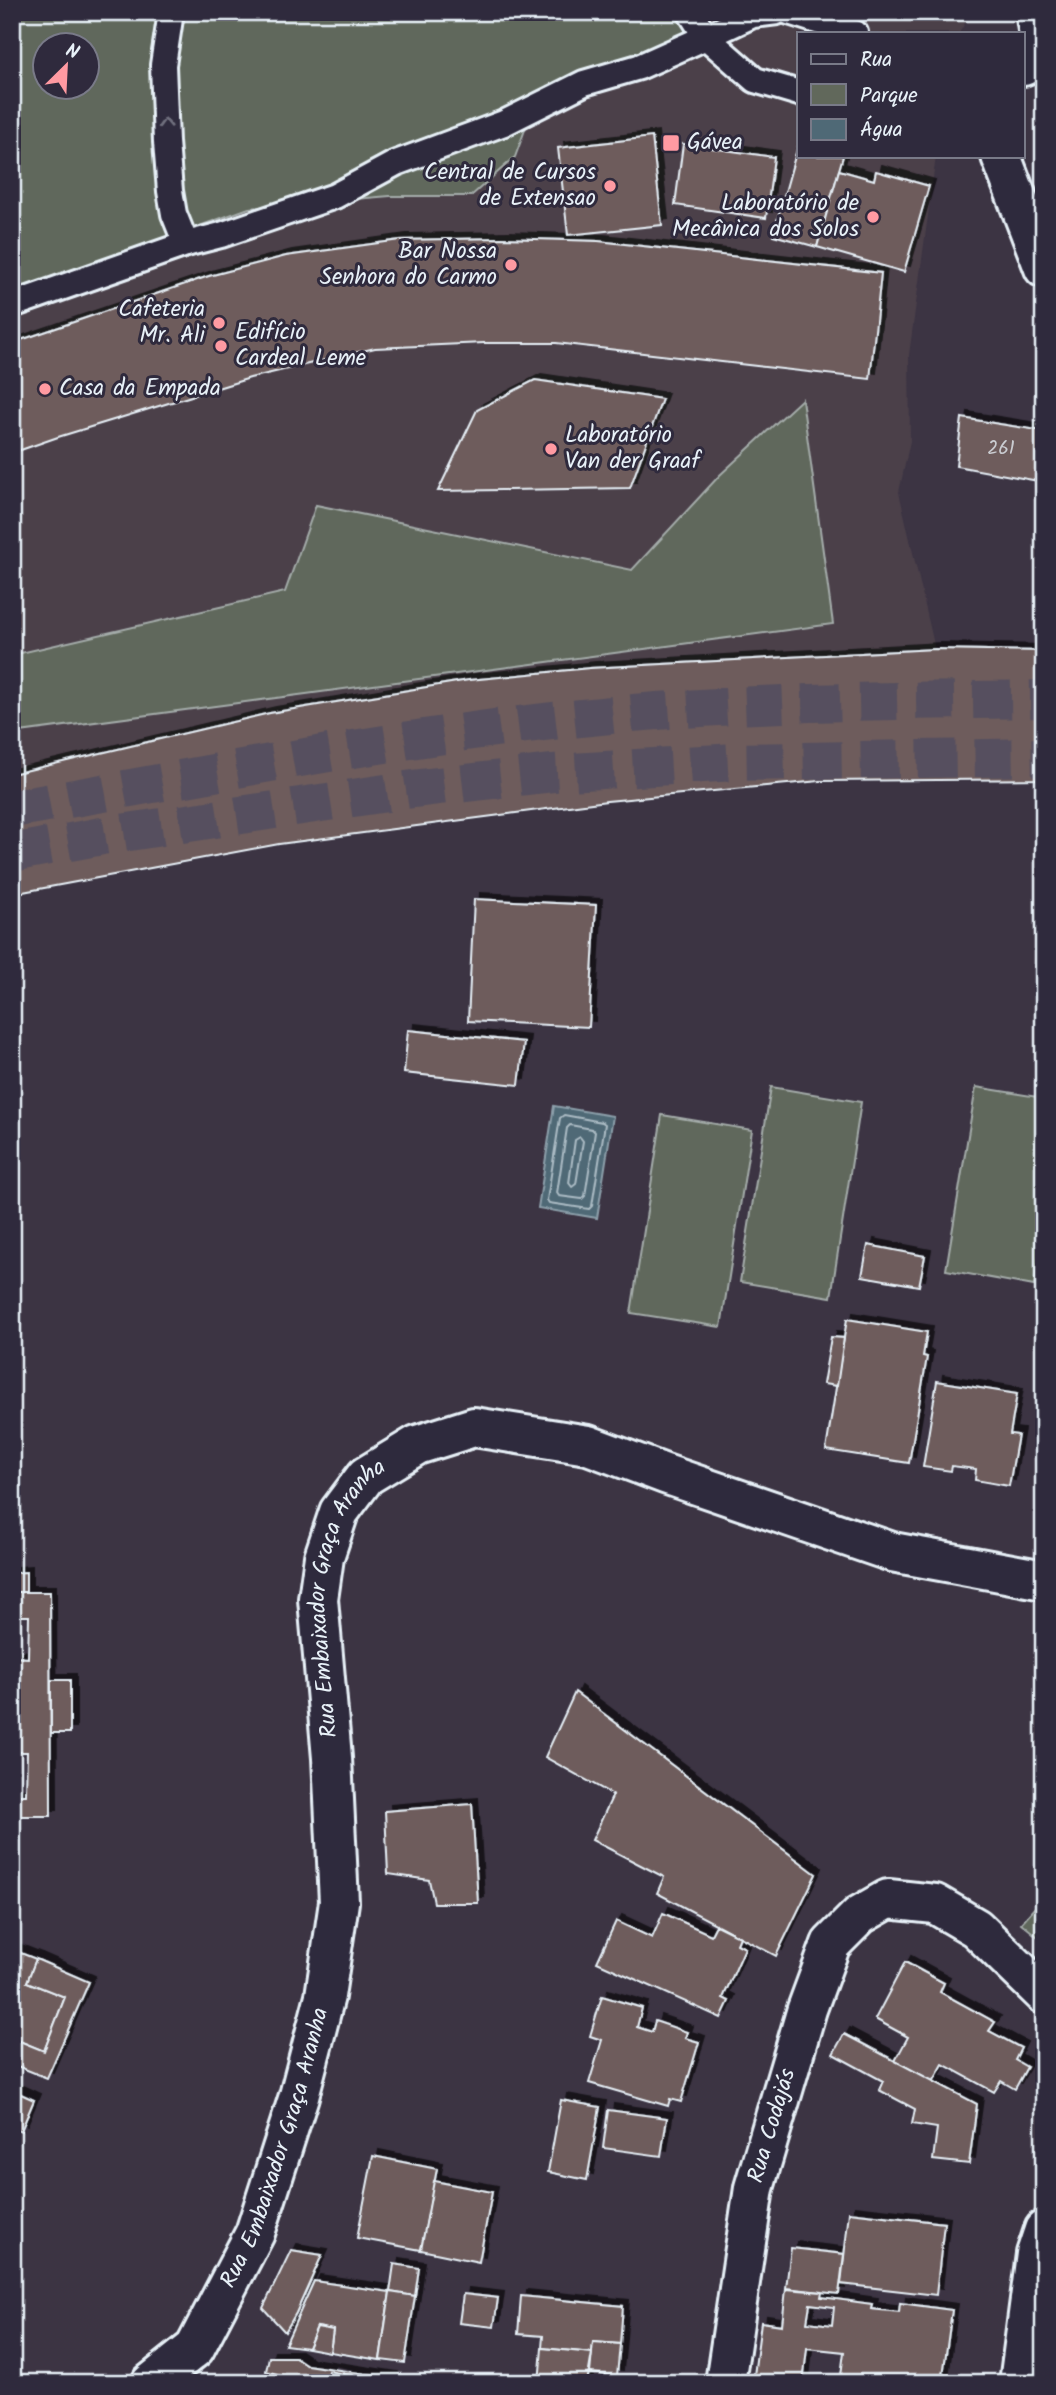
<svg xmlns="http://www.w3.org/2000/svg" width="1056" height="2395" viewBox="0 0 1056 2395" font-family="Kalam,sans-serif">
<defs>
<filter id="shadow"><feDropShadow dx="6" dy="-6" stdDeviation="0" flood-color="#0009"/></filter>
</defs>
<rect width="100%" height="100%" fill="#3c3443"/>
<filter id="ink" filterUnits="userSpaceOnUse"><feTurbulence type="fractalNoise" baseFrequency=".0143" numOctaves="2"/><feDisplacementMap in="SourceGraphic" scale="14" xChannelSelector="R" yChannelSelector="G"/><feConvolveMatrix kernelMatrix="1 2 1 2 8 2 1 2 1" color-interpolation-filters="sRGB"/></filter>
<g filter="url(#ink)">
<path fill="#4b404a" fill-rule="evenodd" d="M 12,12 L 972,12 L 959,33 L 799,33 L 799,156 L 936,156 L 909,355 L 910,441 L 899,492 L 935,649 L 590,668 L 469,680 L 270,713 L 12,774 ZM 46,46 L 88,46 L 88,88 L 46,88 Z"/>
<g fill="#61685b" stroke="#a4acaa" stroke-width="2" fill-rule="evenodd">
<path d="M 12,12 L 689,12 L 679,61 L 561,97 L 526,127 L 515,157 L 471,196 L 390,196 L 249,208 L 12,294 ZM 46,46 L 88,46 L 88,88 L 46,88 Z"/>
<polygon points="802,399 833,624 12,733 12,655 285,592 316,505 632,570 720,475"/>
<polygon points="771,1087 861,1102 831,1297 740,1282"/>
<polygon points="976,1087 1044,1098 1044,1227 1034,1286 946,1270"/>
<polygon points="662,1115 752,1130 721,1327 631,1313"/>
<polygon points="1044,1897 1044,1942 1021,1923"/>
</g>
<polygon fill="#4f6976" stroke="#8c9faa" stroke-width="2" points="554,1106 613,1116 597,1218 538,1208"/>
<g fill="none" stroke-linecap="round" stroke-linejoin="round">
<g stroke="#abbbc4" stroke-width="2">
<polygon points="564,1115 602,1122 605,1124 592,1206 589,1209 549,1203 547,1200 560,1118"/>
<polygon points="570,1125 592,1129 595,1132 585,1196 582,1199 559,1196 557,1193 567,1128"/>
<polygon points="580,1137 583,1141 576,1184 572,1187 569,1183 575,1140"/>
</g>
</g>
<g fill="#6e5c5b" stroke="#e8f1f8" stroke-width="2" fill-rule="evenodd" filter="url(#shadow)">
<polygon points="652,137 662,225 568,235 558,148"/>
<polygon points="799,142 799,156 843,156 817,247 773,235"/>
<polygon points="683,144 774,157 766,218 675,205"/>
<polygon points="839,170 874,180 876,171 929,186 904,272 817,247"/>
<polygon points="502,238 598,241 881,273 870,379 556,343 484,343 375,348 250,378 58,437 12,453 12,343 209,276 286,256 400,240"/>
<polygon points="535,380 662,399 630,488 438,491 477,410"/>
<polygon points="962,418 1044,431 1044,482 956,466"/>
<polygon points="935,649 1044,651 1044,779 820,781 607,801 279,844 12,894 12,774 270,713 469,680 590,668"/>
<polygon points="474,899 596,905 589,1027 468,1021"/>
<polygon points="408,1030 524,1042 519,1085 404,1073"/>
<polygon points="868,1245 925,1256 919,1286 862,1276"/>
<polygon points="847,1319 927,1332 923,1356 927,1357 909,1463 826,1450"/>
<polygon points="831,1337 844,1338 837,1386 823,1384"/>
<polygon points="937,1381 1017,1394 1010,1434 1018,1435 1009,1486 975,1480 976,1469 952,1466 951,1471 923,1467"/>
<polygon points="26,1572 26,1592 12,1592 12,1573"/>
<polygon points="12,1592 50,1592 51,1816 12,1816 12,1795 26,1795 27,1752 12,1752 12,1657 28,1658 29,1616 12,1616"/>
<rect x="51" y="1680" width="19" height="53"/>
<polygon points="575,1692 816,1874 776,1956 657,1893 664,1877 592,1840 613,1795 545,1757"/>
<polygon points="472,1804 478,1903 434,1903 429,1880 388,1874 385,1811"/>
<polygon points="663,1913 711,1935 716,1925 740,1937 737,1944 745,1948 723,1998 729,2001 721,2018 597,1962 616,1921 652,1938"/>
<polygon points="13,1950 36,1959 27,1982 65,1997 44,2051 12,2038"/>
<polygon points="36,1959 89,1982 47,2078 12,2064 12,2038 44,2051 65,1997 27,1982"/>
<polygon points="905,1962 944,1983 940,1992 995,2022 989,2031 1021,2048 1015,2060 1027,2067 1015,2089 1001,2081 994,2092 943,2064 933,2082 895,2061 908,2037 875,2019"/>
<polygon points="602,1996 642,2008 637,2027 652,2032 655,2021 687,2032 685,2038 699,2042 681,2102 670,2099 668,2106 589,2083 602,2040 590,2036"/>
<polygon points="844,2034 977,2104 969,2164 933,2160 937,2128 912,2124 915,2109 879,2090 883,2081 833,2054"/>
<polygon points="12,2090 34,2100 21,2131 12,2127"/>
<polygon points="561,2100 600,2107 587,2180 548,2172"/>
<polygon points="608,2110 667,2118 661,2156 603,2148"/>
<polygon points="373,2156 437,2169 421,2250 357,2238"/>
<polygon points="434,2181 492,2192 479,2262 421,2250"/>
<polygon points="849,2212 944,2223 936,2295 841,2284"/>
<polygon points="791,2248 844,2254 839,2294 786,2288"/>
<polygon points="291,2250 322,2255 296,2313 285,2332 263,2308"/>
<polygon points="394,2264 419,2268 415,2296 390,2292"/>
<polygon points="314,2281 390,2292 380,2360 330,2352 333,2330 317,2327 308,2348 285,2345"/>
<path d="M 786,2289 L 822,2292 L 821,2297 L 872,2304 L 871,2309 L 899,2312 L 900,2303 L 952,2310 L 942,2383 L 840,2383 L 844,2352 L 807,2348 L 803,2383 L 753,2383 L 761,2322 L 782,2325 ZM 810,2304 L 834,2307 L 832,2325 L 807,2322 Z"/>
<polygon points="390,2292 415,2296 405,2363 380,2360"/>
<polygon points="463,2294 498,2298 494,2327 459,2323"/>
<polygon points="521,2296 623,2306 620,2344 593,2342 592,2353 542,2348 543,2336 518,2334"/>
<polygon points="317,2327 333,2330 330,2352 308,2348"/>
<polygon points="593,2342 620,2344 617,2376 590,2373"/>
<polygon points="542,2348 592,2353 587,2383 539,2383"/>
<polygon points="269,2357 295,2357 307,2365 392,2378 392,2383 347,2383 348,2375 328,2371 326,2383 276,2383 277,2374 266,2371"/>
</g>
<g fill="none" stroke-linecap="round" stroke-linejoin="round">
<g stroke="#56505e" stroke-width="38" stroke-dasharray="38 19" stroke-linecap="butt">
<path d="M 12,809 C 215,774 417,732 622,714 C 762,701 903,701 1044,699"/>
<polyline points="12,853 102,836 413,789 553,773 736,762 1044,757"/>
</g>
<g stroke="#e8f1f8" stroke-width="30">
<g id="lane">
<polyline points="171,12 163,65 166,142 170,191 174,214 186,244"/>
<polyline points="690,12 706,37 753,15 777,12"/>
<polyline points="789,12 855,33"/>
<polyline points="1028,12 1032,36 1040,57"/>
<polyline points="12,305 186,244 221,235 335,196 396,163 504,123 584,83 639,67 706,37 755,80 799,93"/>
</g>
</g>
<g stroke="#e8f1f8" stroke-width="44">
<g id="street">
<polyline points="1023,66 1044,56"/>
<polyline points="1001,156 1044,268"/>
<path id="s1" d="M 151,2383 L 195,2348 L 255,2233 L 299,2096 L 325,1996 L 339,1902 L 332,1758 L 318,1599 L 324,1557 L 339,1512 L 366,1476 L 417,1445 L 474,1427 L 588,1445 L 665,1474 L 892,1552 L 1044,1580"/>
<path id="s2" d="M 725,2383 L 754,2188 L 807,2009 L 831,1944 L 860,1915 L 888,1899 L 935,1904 L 976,1928 L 1044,1994"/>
<polyline points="1019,2383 1036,2254 1044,2230"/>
</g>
</g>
<use href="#lane" stroke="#2f2a3d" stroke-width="24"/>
<use href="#street" stroke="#2f2a3d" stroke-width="38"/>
</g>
<defs><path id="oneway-chevron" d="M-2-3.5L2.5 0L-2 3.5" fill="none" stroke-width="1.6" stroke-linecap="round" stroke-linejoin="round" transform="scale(1.75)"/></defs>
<use stroke="#70707e" href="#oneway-chevron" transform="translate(165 123) rotate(-92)"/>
</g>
<g fill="#ff9aa2" stroke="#2f2a3d" stroke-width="2.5">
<rect x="662" y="134" width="18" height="18" rx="3.5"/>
<circle cx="610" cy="186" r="7"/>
<circle cx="873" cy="217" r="7"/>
<circle cx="511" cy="265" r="7"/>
<circle cx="219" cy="323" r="7"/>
<circle cx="221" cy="346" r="7"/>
<circle cx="45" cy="389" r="7"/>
<circle cx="551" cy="449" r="7"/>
</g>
<g text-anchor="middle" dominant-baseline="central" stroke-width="6" stroke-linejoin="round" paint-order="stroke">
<g font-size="19" fill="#caccd1">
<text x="1001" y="449">261</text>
</g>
<g font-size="23" fill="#e8f1f8" stroke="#2f2a3d" text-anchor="start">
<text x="687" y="143">Gávea</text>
<text x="596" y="173" text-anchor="end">Central de Cursos<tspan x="596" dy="26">de Extensao</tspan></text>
<text x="859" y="204" text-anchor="end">Laboratório de<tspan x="859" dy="26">Mecânica dos Solos</tspan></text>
<text x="497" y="252" text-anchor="end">Bar Nossa<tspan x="497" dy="26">Senhora do Carmo</tspan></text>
<text x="205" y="310" text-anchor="end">Cafeteria<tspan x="205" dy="26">Mr. Ali</tspan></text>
<text x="235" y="333">Edifício<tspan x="235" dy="26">Cardeal Leme</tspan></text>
<text x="59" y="389">Casa da Empada</text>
<text x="565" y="436">Laboratório<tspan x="565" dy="26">Van der Graaf</tspan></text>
</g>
<g font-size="23" fill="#e8f1f8" stroke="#2f2a3d">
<text stroke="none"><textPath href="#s1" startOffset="840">Rua Embaixador Graça Aranha</textPath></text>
<text stroke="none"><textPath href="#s2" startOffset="262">Rua Codajás</textPath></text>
<text stroke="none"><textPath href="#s1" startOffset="273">Rua Embaixador Graça Aranha</textPath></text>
</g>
</g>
<rect width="1056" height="2395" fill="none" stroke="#2f2a3d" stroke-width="42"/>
<rect x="21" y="21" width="1014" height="2353" fill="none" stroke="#e8f1f8" stroke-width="2.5" filter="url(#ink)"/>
<rect x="797" y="32" width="228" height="126" fill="#2f2a3d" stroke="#797a88" stroke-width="2"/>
<rect x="811" y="54" width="35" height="10" fill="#2f2a3d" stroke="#797a88" stroke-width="2"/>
<text x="860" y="66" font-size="21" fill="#e8f1f8">Rua</text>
<rect x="811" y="84" width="35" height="21" fill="#61685b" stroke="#797a88" stroke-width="2"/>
<text x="860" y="102" font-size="21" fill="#e8f1f8">Parque</text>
<rect x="811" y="119" width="35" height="21" fill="#4f6976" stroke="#797a88" stroke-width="2"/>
<text x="860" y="136" font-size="21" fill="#e8f1f8">Água</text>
<g transform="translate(66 66) rotate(24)"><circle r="33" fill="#2f2a3d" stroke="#797a88" stroke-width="2"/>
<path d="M0-5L12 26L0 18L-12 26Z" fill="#ff9aa2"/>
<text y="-10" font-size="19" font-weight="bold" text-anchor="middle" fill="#e8f1f8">N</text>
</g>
</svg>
